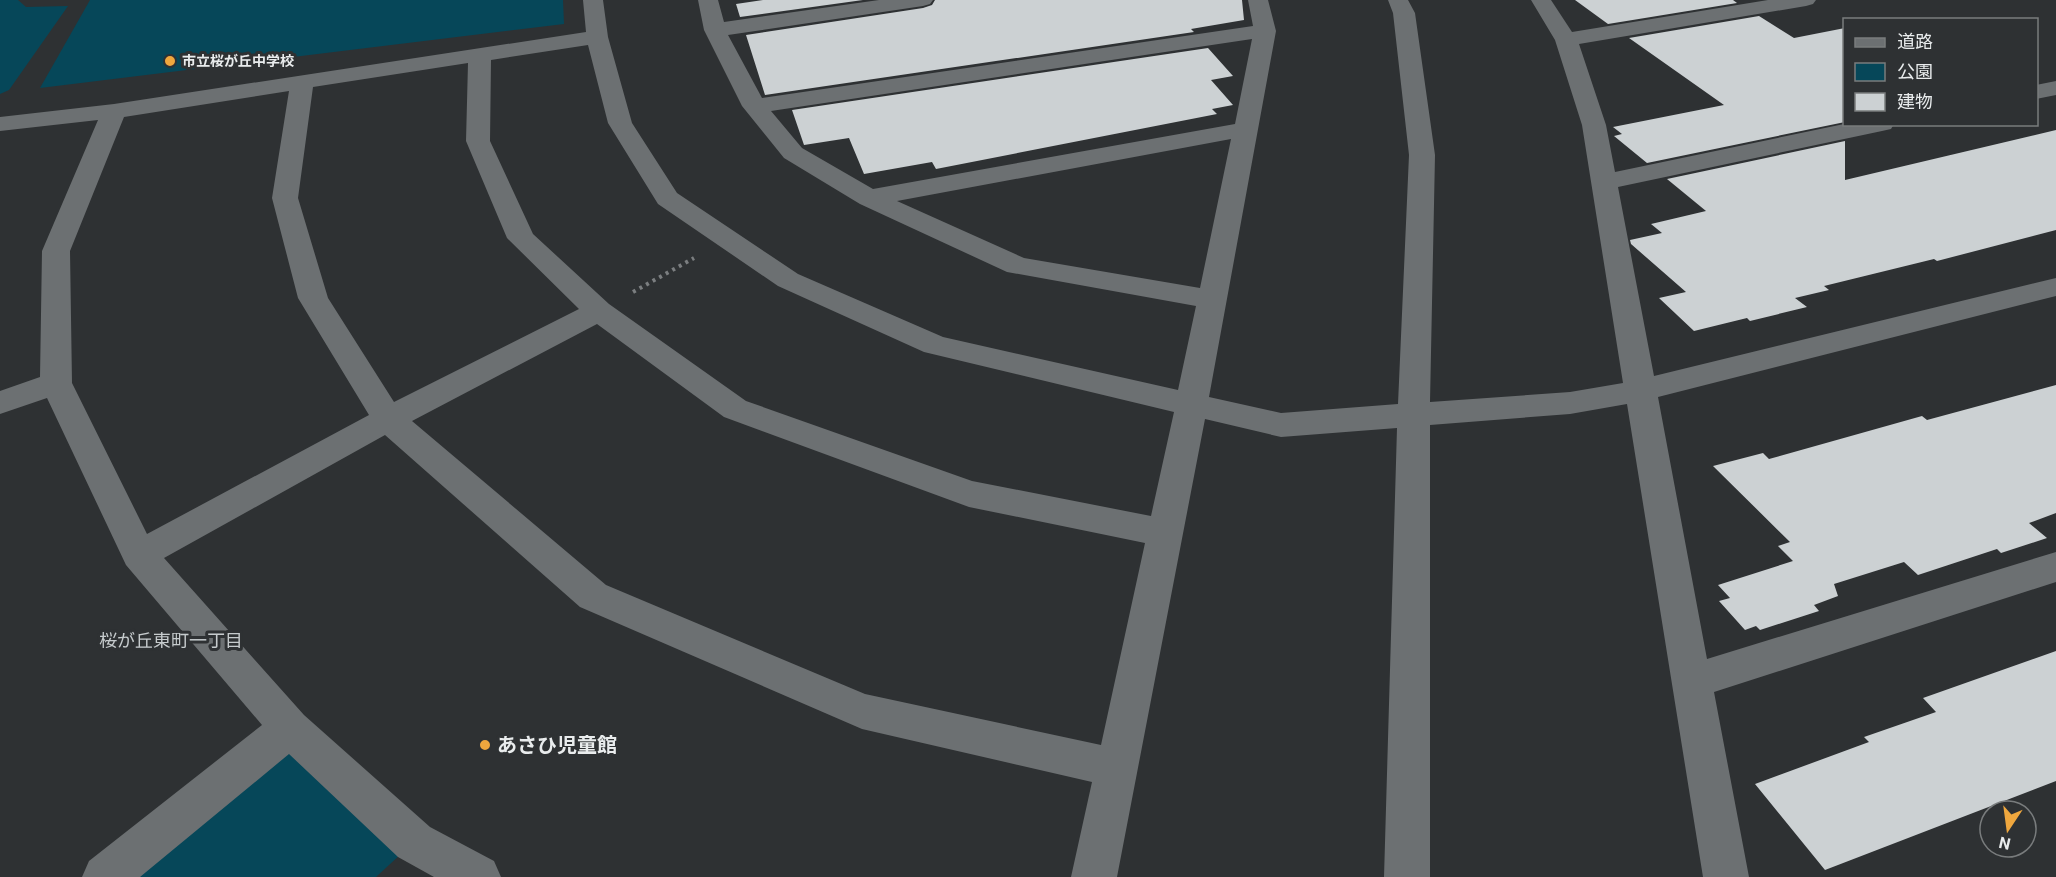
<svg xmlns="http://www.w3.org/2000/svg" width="2056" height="877" viewBox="0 0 2056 877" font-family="Roboto,'Noto Sans JP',sans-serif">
<rect width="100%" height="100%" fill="#2e3133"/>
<g fill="#064759">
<polygon points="0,0 18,0 26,7 68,6 9,90 0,94"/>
<polygon points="90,0 563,0 564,24 40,88"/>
<polygon points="290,728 414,842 376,877 105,877"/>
</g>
<g fill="#ccd1d3">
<polygon points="763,0 863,0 740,17 736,4"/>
<polygon points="935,0 1242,0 1244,20 1191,29 1194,32 765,95 746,35 923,8 932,5"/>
<polygon points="1575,0 1733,0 1737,3 1608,24"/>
<polygon points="1759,16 1794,38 1845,28 1845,122 1647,163 1614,136 1622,134 1613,127 1724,105 1629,38"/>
<polygon points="1208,48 1233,76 1211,80 1233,105 1212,109 1217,114 936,169 932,162 864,174 849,138 804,145 792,110"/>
<polygon points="2056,130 2056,230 1937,261 1934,259 1824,286 1829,290 1795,298 1807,307 1750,321 1747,318 1694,331 1659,298 1686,292 1631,244 1630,240 1662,233 1651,224 1706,211 1667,179 1845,141 1845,180"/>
<polygon points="2056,385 2056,513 2029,523 2047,538 2001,553 1997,549 1918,575 1904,562 1834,584 1838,596 1814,605 1819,611 1760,630 1756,626 1745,630 1719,601 1730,598 1718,585 1793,561 1778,546 1790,542 1713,466 1763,453 1769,459 1922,416 1927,420"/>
<polygon points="2056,651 2056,781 1825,870 1755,784 1869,742 1864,737 1936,712 1923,698"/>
</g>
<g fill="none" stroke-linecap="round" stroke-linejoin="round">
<polyline stroke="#7b7e80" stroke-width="4" stroke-dasharray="3 4.5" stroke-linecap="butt" points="633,292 694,258"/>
<g fill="#6c7072" fill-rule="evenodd">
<path d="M 583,0 L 603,0 L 608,37 L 632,123 L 677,193 L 798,274 L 943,337 L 1178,390 L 1196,306 L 1007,272 L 860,204 L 784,158 L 742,106 L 704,30 L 698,0 L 718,0 L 724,22 L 879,0 L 933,0 L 930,4 L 923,6 L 728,35 L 762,98 L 1253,26 L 1248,0 L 1268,0 L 1276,31 L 1209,397 L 1281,413 L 1398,404 L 1409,155 L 1393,13 L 1388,0 L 1408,0 L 1415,13 L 1435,155 L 1430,402 L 1570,392 L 1623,383 L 1582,125 L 1555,40 L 1531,0 L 1551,0 L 1572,32 L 1768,0 L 1816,0 L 1813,4 L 1806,6 L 1579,44 L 1606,125 L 1615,172 L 1844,124 L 1894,124 L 1891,129 L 1882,131 L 1618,187 L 1654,376 L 2056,278 L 2056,296 L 1658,397 L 1707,659 L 2056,552 L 2056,582 L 1714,692 L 1749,877 L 1703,877 L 1627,404 L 1570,414 L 1430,425 L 1430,877 L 1384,877 L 1397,428 L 1281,437 L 1205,419 L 1117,877 L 1071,877 L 1092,782 L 862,729 L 580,607 L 385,435 L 164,558 L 304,715 L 430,827 L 494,861 L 501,877 L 434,877 L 398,857 L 289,754 L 140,877 L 82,877 L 89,861 L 262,725 L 126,565 L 47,398 L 0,414 L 0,391 L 40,377 L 42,251 L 98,120 L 0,131 L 0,117 L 114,104 L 586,32 ZM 1252,39 L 1235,124 L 873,189 L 802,148 L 771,111 ZM 588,45 L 608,123 L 658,204 L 778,286 L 924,352 L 1174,412 L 1151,516 L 972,481 L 746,401 L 609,304 L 533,234 L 490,141 L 491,60 ZM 468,63 L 466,141 L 507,238 L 579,309 L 394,402 L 328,298 L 298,198 L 313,87 ZM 289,91 L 272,198 L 298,298 L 369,415 L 147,534 L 72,383 L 70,251 L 124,117 ZM 1231,139 L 1200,288 L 1024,258 L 897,201 ZM 597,324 L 724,417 L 969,507 L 1145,543 L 1101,745 L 865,694 L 606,585 L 412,421 Z"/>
<polygon points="2056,81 2056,95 2036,99 2036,85"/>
</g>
</g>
<g fill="#efa73e" stroke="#2e3133" stroke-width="2">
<circle cx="170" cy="61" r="6"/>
<circle cx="485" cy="745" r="6"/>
</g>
<g text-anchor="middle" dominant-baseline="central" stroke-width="6" stroke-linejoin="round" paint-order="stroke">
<g font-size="14" font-weight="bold" fill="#e9eced" stroke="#2e3133" text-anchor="start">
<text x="182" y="61">市立桜が丘中学校</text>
</g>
<g font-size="18" fill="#c6cbcd" stroke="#2e3133">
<text x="171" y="640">桜が丘東町一丁目</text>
</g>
<g font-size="20" font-weight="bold" fill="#e9eced" stroke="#2e3133" text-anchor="start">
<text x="497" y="745">あさひ児童館</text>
</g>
</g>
<rect x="1843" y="18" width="195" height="108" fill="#2e3133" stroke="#797c7d" stroke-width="1.5"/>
<rect x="1855" y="38" width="30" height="9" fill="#6c7072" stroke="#797c7d" stroke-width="1.5"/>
<text x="1897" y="48" font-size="18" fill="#e9eced">道路</text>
<rect x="1855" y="63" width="30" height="18" fill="#064759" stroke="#797c7d" stroke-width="1.5"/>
<text x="1897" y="78" font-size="18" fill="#e9eced">公園</text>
<rect x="1855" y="93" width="30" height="18" fill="#ccd1d3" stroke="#797c7d" stroke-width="1.5"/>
<text x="1897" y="108" font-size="18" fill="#e9eced">建物</text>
<g transform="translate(2008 829) rotate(193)"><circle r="28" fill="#2e3133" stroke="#797c7d" stroke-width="1.5"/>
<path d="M0-4.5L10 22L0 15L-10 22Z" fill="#efa73e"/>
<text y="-9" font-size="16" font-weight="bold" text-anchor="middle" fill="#e9eced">N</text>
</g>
</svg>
